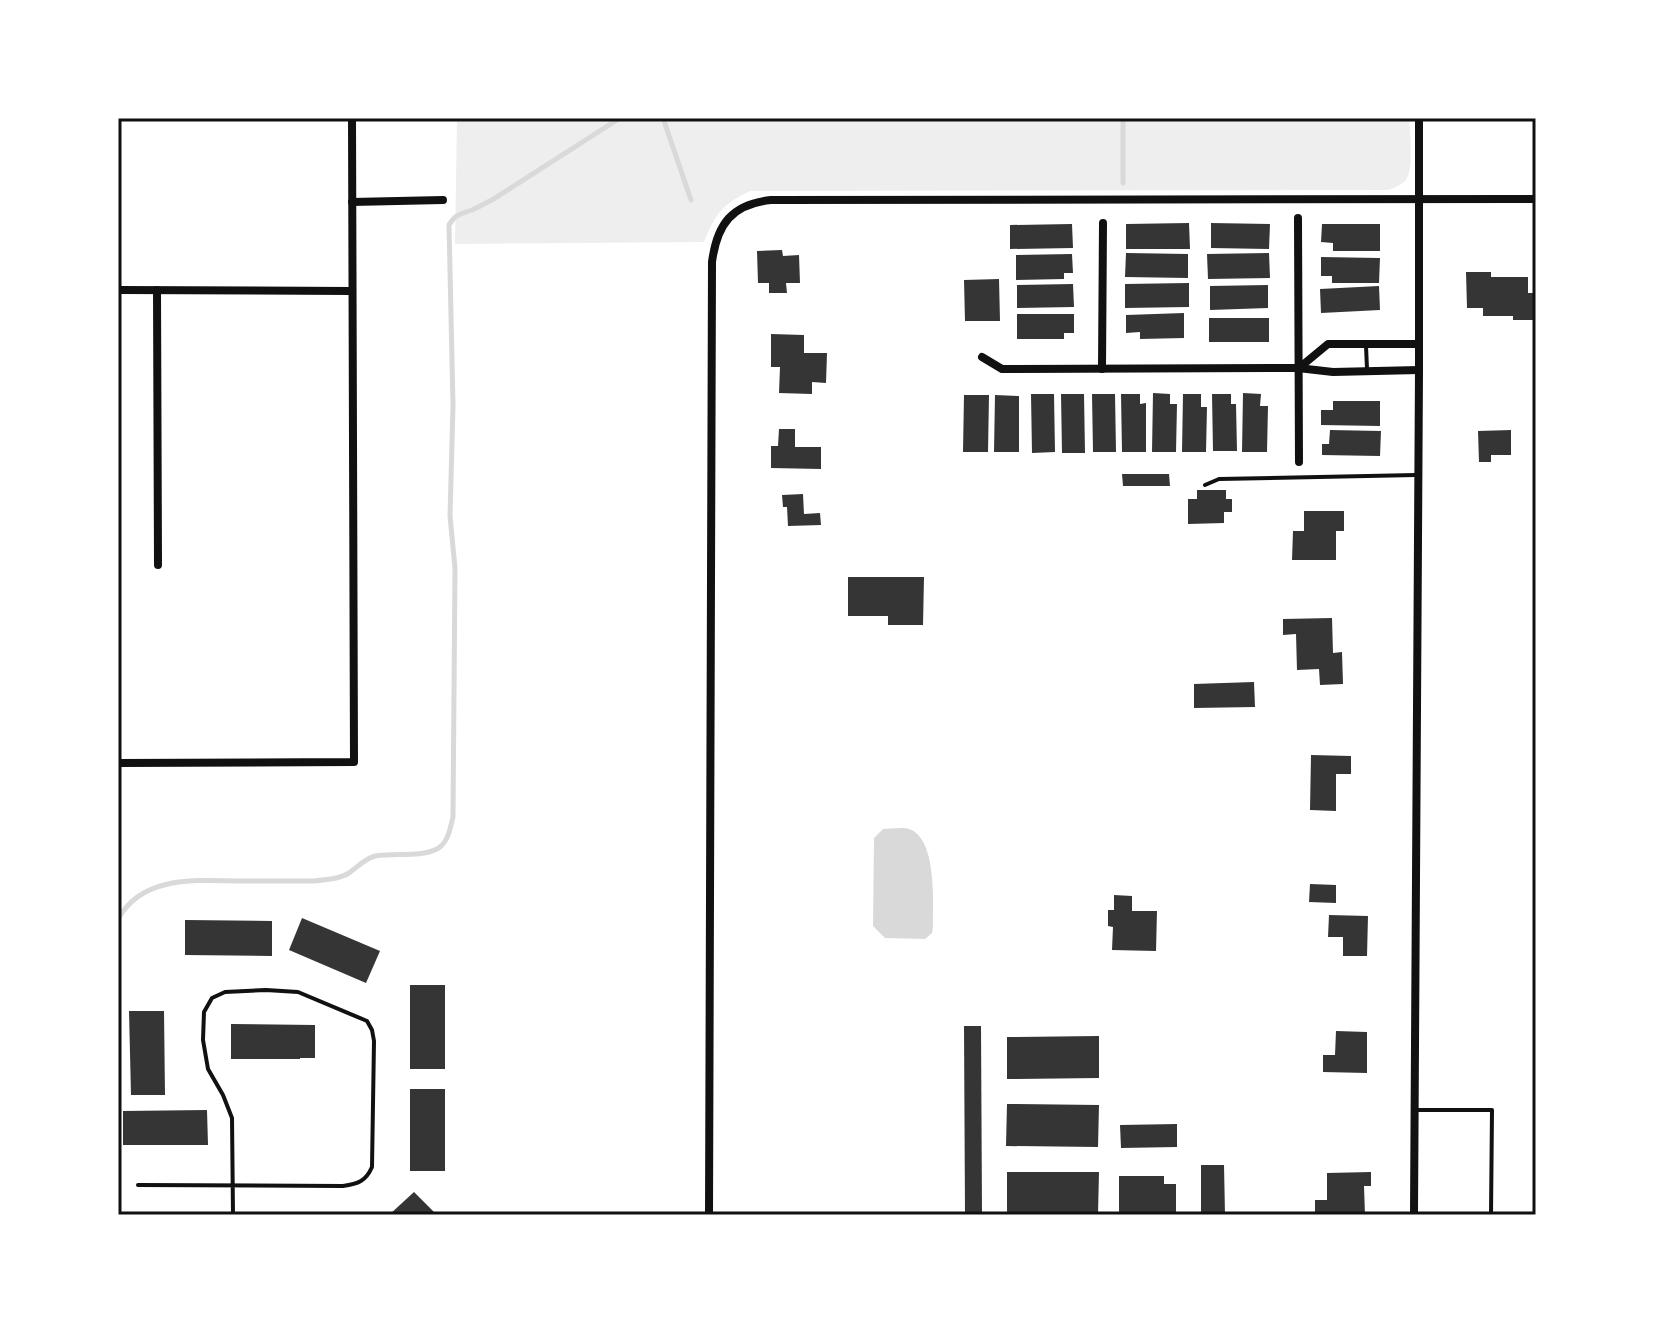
<svg xmlns="http://www.w3.org/2000/svg" width="1654" height="1333" viewBox="0 0 1654 1333" font-family="'DejaVu Sans',sans-serif">
<rect width="100%" height="100%" fill="#fff"/>
<path fill="#eee" d="M 457,118 L 1409,118 C 1410,133 1414,167 1406,180 C 1401,185 1394,188 1388,190 L 750,191 C 723,204 715,214 704,242 L 455,244 Z"/>
<path fill="#d9d9d9" d="M 883,829 C 891,829 902,827 909,829 C 937,838 933,902 933,926 L 932,933 L 925,939 L 885,938 L 873,926 L 874,838 Z"/>
<g fill="none" stroke-linecap="round" stroke-linejoin="round">
<g stroke="#d9d9d9" stroke-width="5">
<polyline points="663,118 691,200"/>
<polyline points="1123,118 1123,183"/>
<path d="M 118,919 C 142,876 194,880 237,881 C 262,881 288,881 313,881 C 325,880 339,879 349,873 C 358,867 364,859 375,856 C 394,852 419,858 437,849 C 448,843 450,829 453,817 L 455,568 L 450,516 L 453,405 L 449,225 C 455,214 461,214 472,210 C 479,207 485,203 492,200 L 620,118"/>
</g>
</g>
<g fill="#353535">
<polygon points="1189,223 1190,249 1126,249 1126,224"/>
<polygon points="1211,223 1270,224 1269,249 1211,248"/>
<polygon points="1072,224 1073,248 1010,249 1010,225"/>
<polygon points="1322,224 1380,224 1380,251 1333,251 1333,243 1321,242"/>
<polygon points="782,250 783,256 799,255 800,283 786,283 787,293 769,293 769,283 758,283 757,251"/>
<polygon points="1126,253 1188,254 1188,278 1125,277"/>
<polygon points="1269,253 1270,278 1208,279 1207,254"/>
<polygon points="1072,254 1073,273 1064,273 1064,279 1016,280 1016,255"/>
<polygon points="1321,257 1380,258 1379,283 1332,283 1332,276 1321,276"/>
<polygon points="1466,272 1491,272 1491,277 1528,277 1528,293 1535,293 1535,320 1513,320 1513,316 1483,316 1483,308 1467,308"/>
<polygon points="999,279 1000,321 965,321 964,280"/>
<polygon points="1189,283 1189,307 1125,308 1125,284"/>
<polygon points="1073,284 1074,307 1017,308 1017,285"/>
<polygon points="1268,285 1268,308 1210,310 1210,286"/>
<polygon points="1379,286 1380,310 1321,313 1320,289"/>
<polygon points="1184,313 1184,338 1140,339 1140,332 1126,333 1126,315"/>
<polygon points="1017,314 1074,314 1074,333 1064,333 1064,339 1017,339"/>
<rect x="1209" y="318" width="60" height="24"/>
<polygon points="771,334 804,335 804,353 827,353 826,383 812,382 812,394 779,393 780,367 771,367"/>
<polygon points="1153,393 1170,394 1170,404 1177,404 1176,452 1152,452"/>
<polygon points="1243,393 1261,394 1260,406 1268,406 1267,452 1242,452"/>
<polygon points="1031,394 1054,394 1055,452 1032,453"/>
<polygon points="1061,394 1084,394 1085,453 1062,453"/>
<polygon points="1092,394 1115,394 1116,452 1093,452"/>
<polygon points="1121,394 1140,394 1140,404 1146,403 1146,452 1122,452"/>
<polygon points="1183,394 1201,394 1201,407 1207,407 1206,452 1182,452"/>
<polygon points="1212,394 1231,394 1231,404 1236,404 1237,451 1213,451"/>
<polygon points="964,395 989,395 988,452 963,452"/>
<polygon points="995,395 1019,396 1019,452 994,452"/>
<polygon points="1333,401 1380,401 1380,426 1321,425 1321,410 1333,410"/>
<polygon points="779,429 795,429 795,447 821,447 821,469 771,468 771,446 778,446"/>
<polygon points="1330,430 1381,431 1380,456 1322,455 1322,444 1329,444"/>
<polygon points="1511,430 1511,455 1491,455 1491,462 1479,462 1478,431"/>
<polygon points="1122,474 1169,474 1170,486 1123,486"/>
<polygon points="1197,490 1226,490 1226,499 1232,499 1232,512 1224,512 1224,523 1188,524 1188,499 1197,499"/>
<polygon points="803,494 804,514 820,513 821,525 788,526 787,507 783,507 782,495"/>
<polygon points="1304,511 1344,511 1344,531 1336,531 1336,560 1292,560 1293,531 1304,531"/>
<polygon points="848,577 924,577 923,625 888,625 888,616 848,616"/>
<polygon points="1332,618 1333,653 1342,652 1343,684 1320,685 1319,669 1297,670 1296,634 1283,635 1283,619"/>
<polygon points="1254,682 1255,707 1194,708 1194,684"/>
<polygon points="1311,755 1351,756 1351,774 1336,774 1336,811 1310,810"/>
<polygon points="1310,884 1336,885 1336,903 1309,902"/>
<polygon points="1114,895 1132,896 1132,911 1157,911 1156,951 1112,950 1113,927 1108,926 1108,910 1114,910"/>
<polygon points="1329,915 1368,916 1367,956 1343,956 1343,937 1328,937"/>
<polygon points="302,918 380,951 366,983 289,950"/>
<polygon points="185,920 272,921 272,956 185,955"/>
<rect x="410" y="985" width="35" height="84"/>
<polygon points="129,1011 164,1011 165,1095 131,1095"/>
<polygon points="231,1024 315,1025 315,1058 300,1058 300,1059 231,1059"/>
<polygon points="964,1026 981,1026 982,1215 965,1215"/>
<polygon points="1336,1031 1367,1032 1367,1073 1323,1072 1323,1055 1335,1055"/>
<polygon points="1099,1036 1099,1078 1007,1079 1007,1037"/>
<rect x="410" y="1089" width="35" height="82"/>
<polygon points="1007,1104 1099,1105 1098,1147 1006,1146"/>
<polygon points="207,1110 208,1145 123,1145 123,1111"/>
<polygon points="1177,1124 1177,1147 1121,1148 1120,1125"/>
<polygon points="1201,1165 1224,1165 1225,1215 1201,1215"/>
<polygon points="1007,1172 1099,1172 1098,1214 1007,1213"/>
<polygon points="1371,1172 1371,1186 1364,1186 1365,1215 1315,1215 1315,1200 1327,1200 1327,1173"/>
<polygon points="1119,1176 1164,1176 1164,1184 1176,1184 1176,1215 1119,1215"/>
<polygon points="414,1192 437,1215 389,1215"/>
</g>
<g fill="none" stroke-linecap="round" stroke-linejoin="round">
<g stroke="#111" stroke-width="4">
<polyline points="1366,346 1367,369"/>
<polyline points="1205,485 1219,479 1416,475"/>
<polyline points="1417,1110 1492,1110 1491,1215"/>
<path d="M 138,1185 L 343,1186 C 358,1184 366,1181 372,1167 L 374,1041 L 372,1030 L 367,1021 L 298,992 L 266,990 L 225,992 L 212,998 L 204,1012 L 203,1040 L 208,1069 L 223,1095 L 232,1118 L 233,1215"/>
</g>
<g stroke="#111" stroke-width="8">
<polyline points="352,202 443,200"/>
<polyline points="1298,218 1299,462"/>
<polyline points="118,290 352,291"/>
<polyline points="157,290 158,565"/>
<polyline points="982,357 1002,369 1298,368 1333,372 1419,370"/>
<polyline points="1299,368 1328,344 1419,344"/>
<polyline points="1102,369 1103,223"/>
<polyline points="118,763 354,762 352,118"/>
<path d="M 709,1215 L 712,262 C 717,224 732,204 771,200 L 1536,199"/>
<polyline points="1414,1215 1419,370 1419,118"/>
</g>
</g>
<rect width="1654" height="1333" fill="none" stroke="#ffffff" stroke-width="240"/>
<rect x="120" y="120" width="1414" height="1093" fill="none" stroke="#111" stroke-width="3"/>
</svg>
